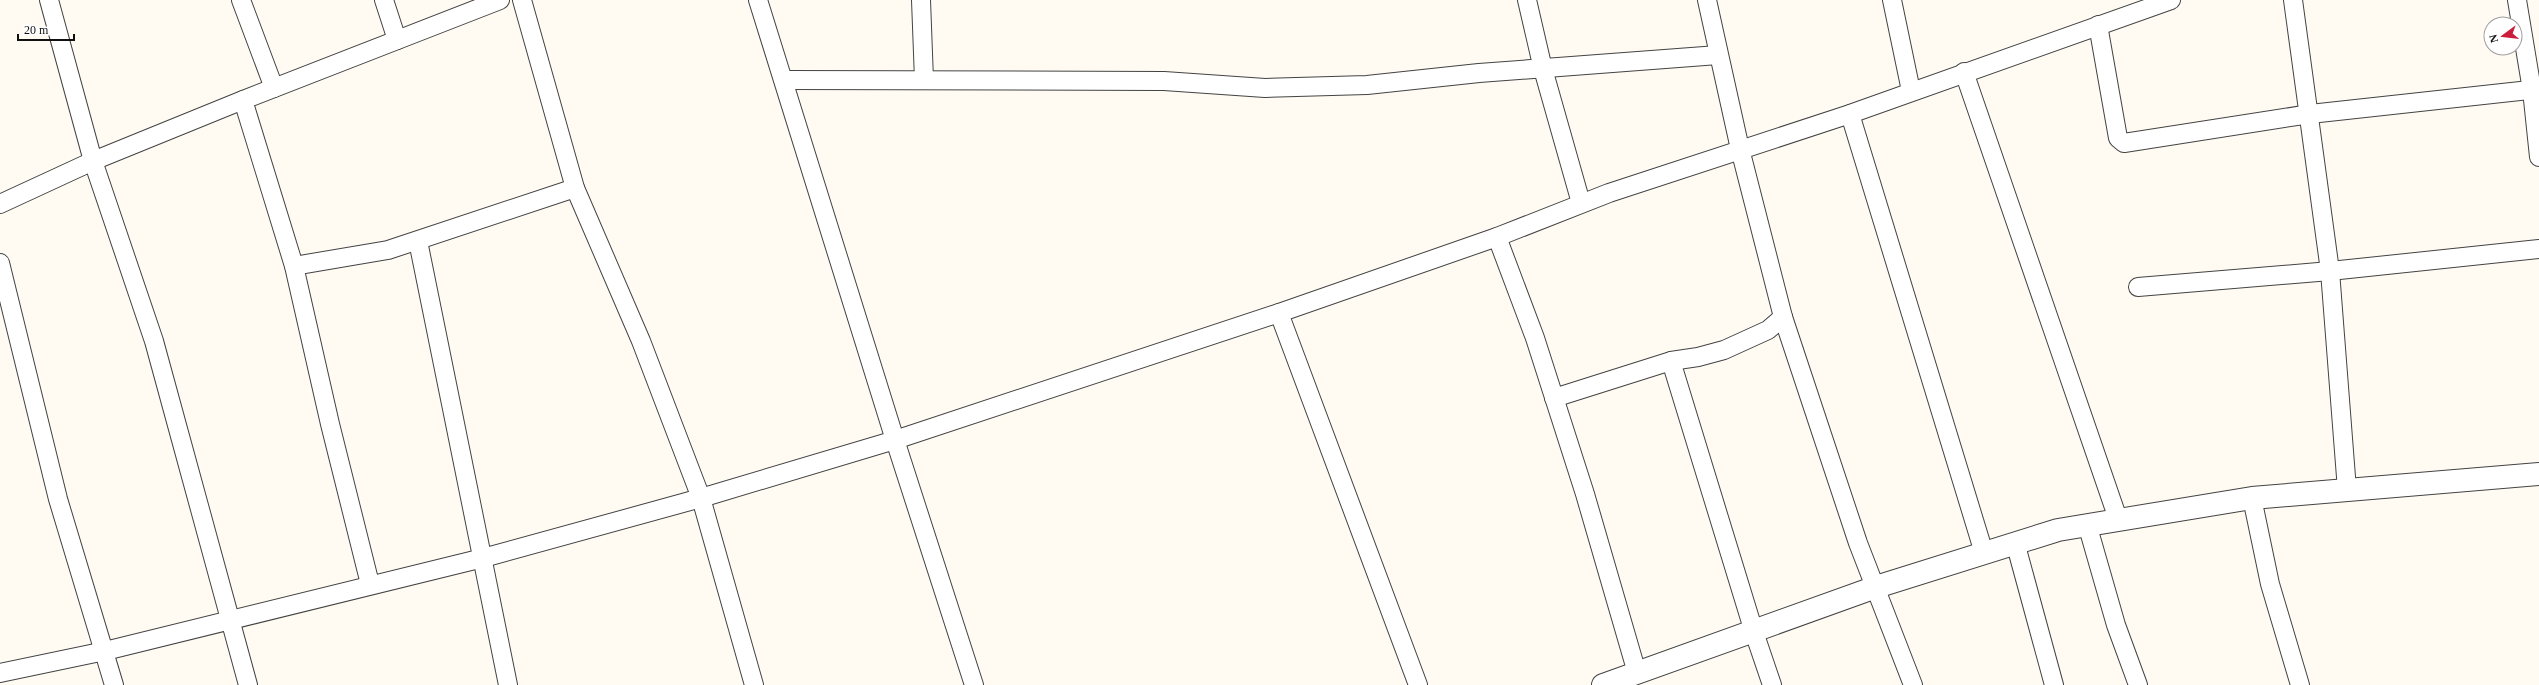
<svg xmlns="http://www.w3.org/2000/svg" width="2539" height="685" viewBox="0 0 2539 685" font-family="'Times New Roman',serif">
<rect width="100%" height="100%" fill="#fffbf2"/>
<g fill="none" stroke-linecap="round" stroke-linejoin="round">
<g stroke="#434343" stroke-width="20">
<g id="minor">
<polyline points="49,0 93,161 154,341 248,685"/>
<polyline points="241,0 274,88"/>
<polyline points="384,0 397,40"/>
<polyline points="522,0 575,188 641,341 701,498 754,685"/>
<polyline points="758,0 895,440 974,685"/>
<polyline points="921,0 924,80"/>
<polyline points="1527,0 1543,69 1581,203"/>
<polyline points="1707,0 1740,149 1783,317 1858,543 1913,685"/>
<polyline points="1892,0 1911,91"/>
<polyline points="2293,0 2330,271 2347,490"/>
<polyline points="2517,0 2532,90 2539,157"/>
<polyline points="2098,25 2118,138 2124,143 2310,114 2539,89"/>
<polyline points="1964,72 2118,519"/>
<polyline points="785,80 1164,81 1265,88 1367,85 1479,73 1718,55"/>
<polyline points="243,100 294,266 330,424 370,584"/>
<polyline points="1850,114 1984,553"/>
<polyline points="0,204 93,161 243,100 500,0"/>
<polyline points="1497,237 1535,338 1585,494 1637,673"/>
<polyline points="418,241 508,685"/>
<polyline points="0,263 58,499 114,685"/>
<polyline points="294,266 388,250 575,188"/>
<polyline points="2138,287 2330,271 2539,249"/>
<polyline points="1279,313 1418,685"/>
<polyline points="1671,361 1754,632 1772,685"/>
<polyline points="1554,398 1671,361 1698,357 1724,350 1768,330 1783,317"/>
<polyline points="2252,498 2270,584 2300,685"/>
<polyline points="2087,524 2116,625 2138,685"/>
<polyline points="2015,542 2054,685"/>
<polyline points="0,673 105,651 483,558 701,498 895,440 1279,313 1497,237 1609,193 1850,114 2171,0"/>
</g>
</g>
<g stroke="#434343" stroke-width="24">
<polyline id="tertiary" points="1603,685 1876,587 2058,530 2252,498 2539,474"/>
</g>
<use href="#minor" stroke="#fff" stroke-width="18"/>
<use href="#tertiary" stroke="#fff" stroke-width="22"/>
</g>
<g transform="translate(2503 36) rotate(255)"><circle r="19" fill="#ffffff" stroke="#9f9f9f"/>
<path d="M0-3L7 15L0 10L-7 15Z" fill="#ca1e3c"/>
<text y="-6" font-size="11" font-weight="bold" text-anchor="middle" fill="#101010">N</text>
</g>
<path d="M18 34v6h56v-6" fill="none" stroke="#101010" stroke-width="2"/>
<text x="24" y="34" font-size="12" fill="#101010" stroke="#ffffff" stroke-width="3" paint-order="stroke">20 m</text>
</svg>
